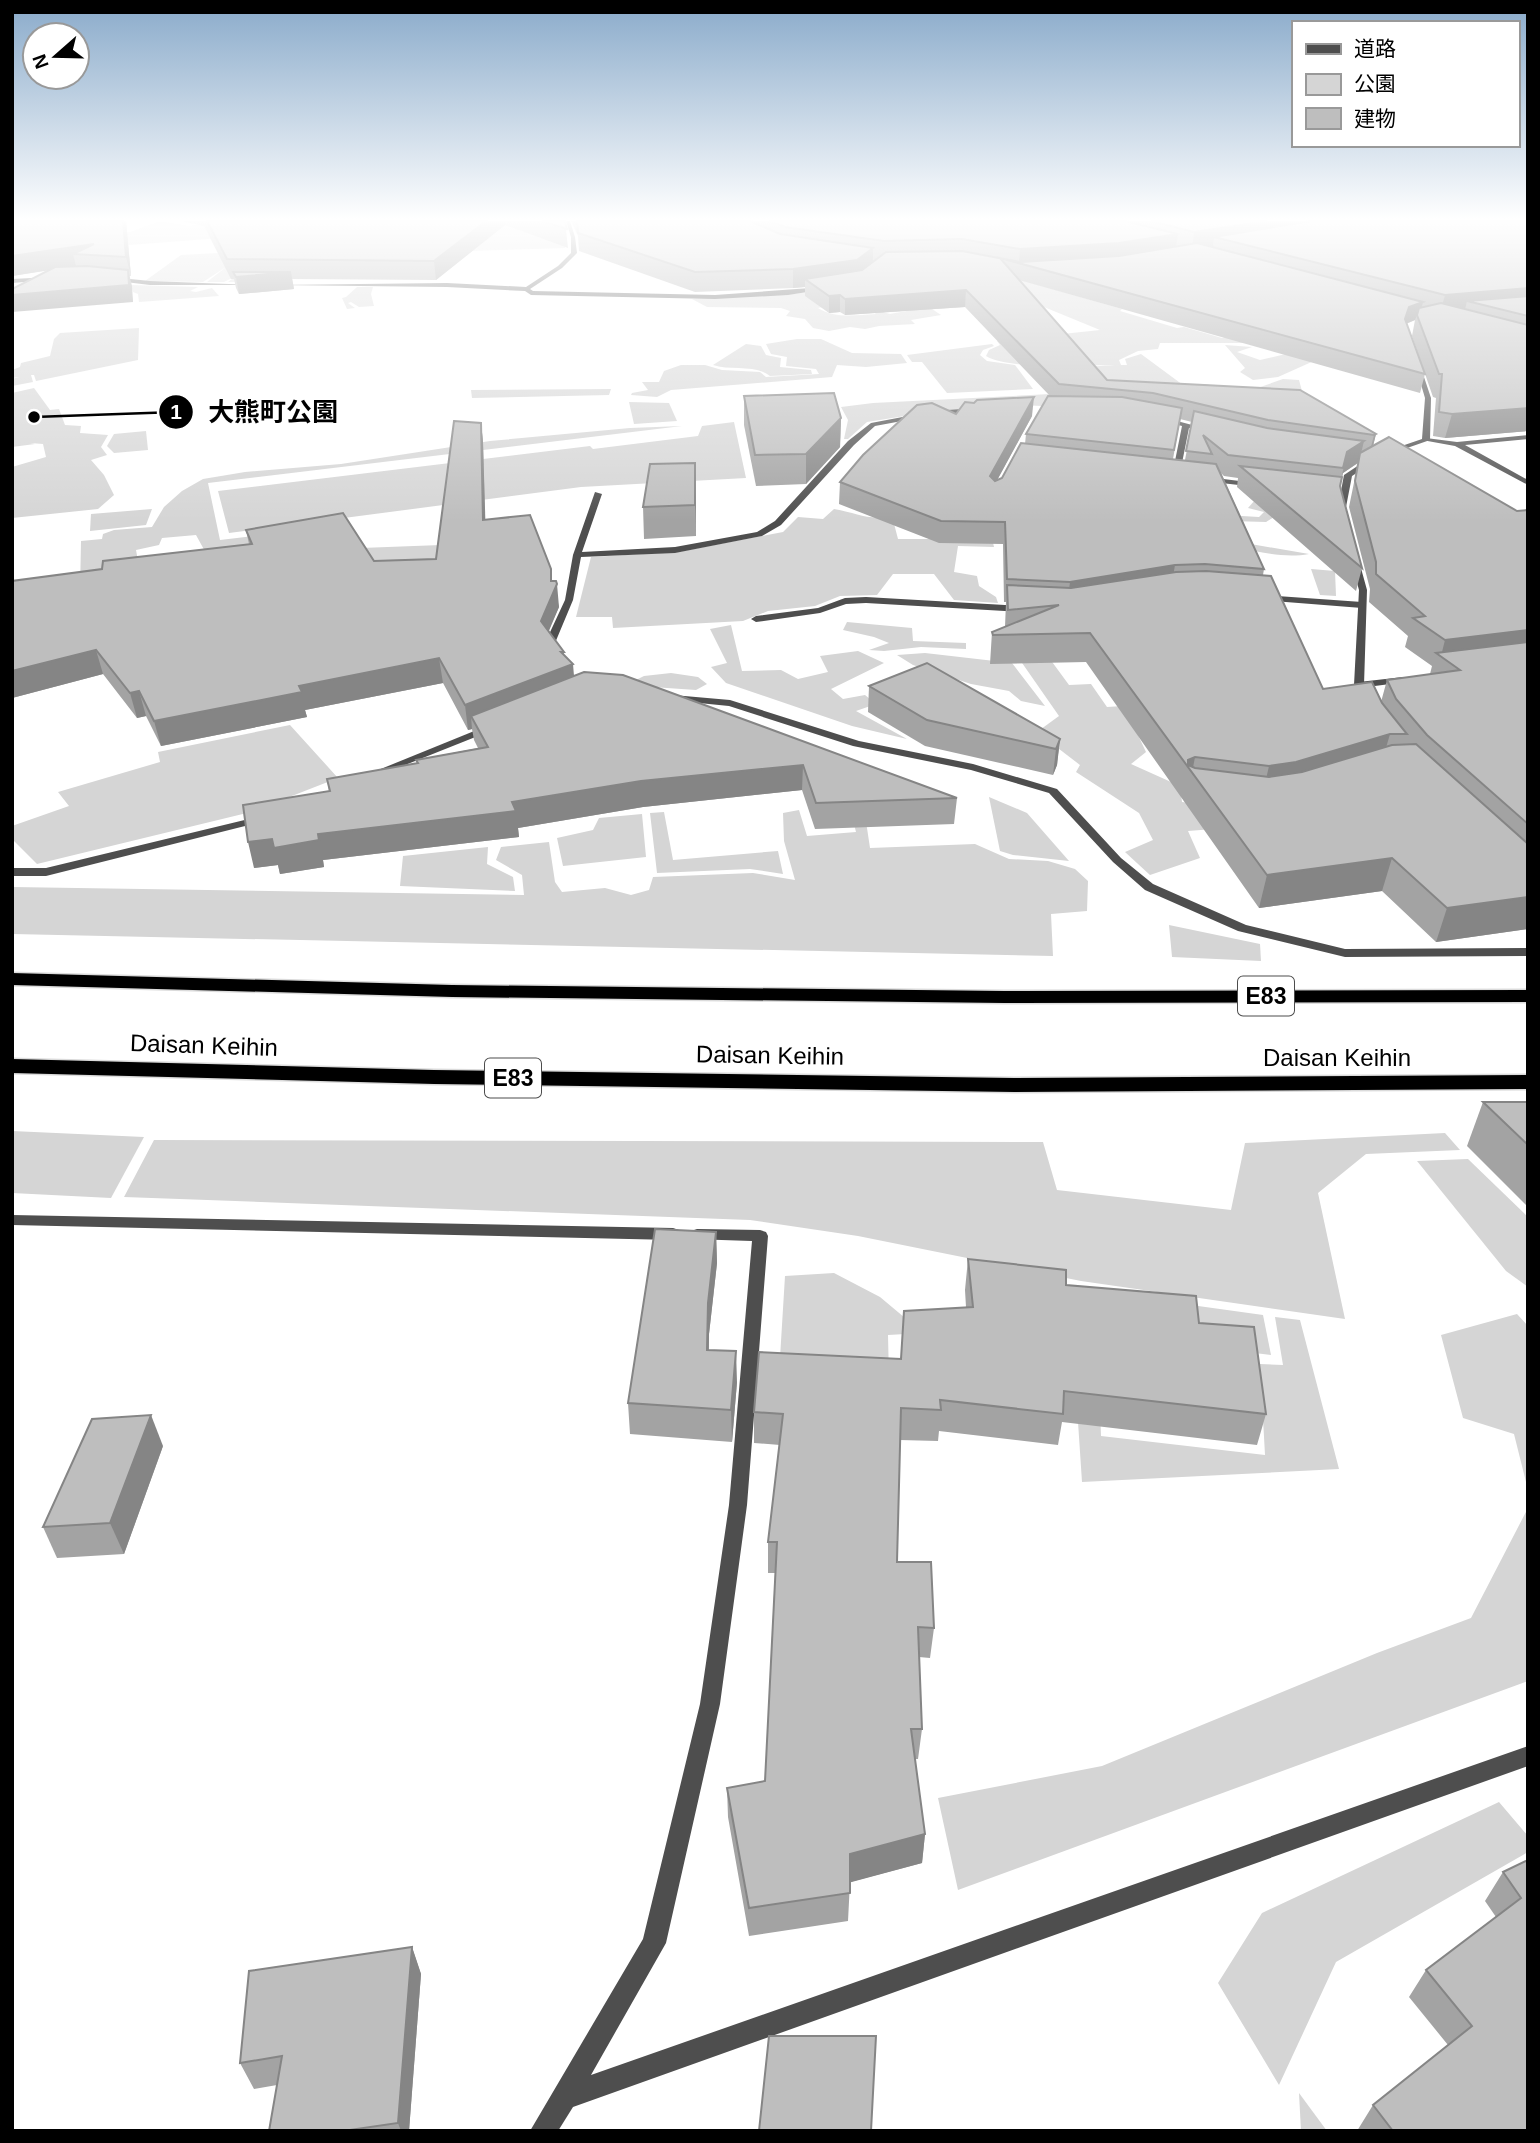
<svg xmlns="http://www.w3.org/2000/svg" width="1540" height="2143" viewBox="0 0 1540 2143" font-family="Arial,'Noto Sans JP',sans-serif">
<rect width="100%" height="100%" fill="#fff"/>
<g fill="#d5d5d5">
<polygon points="35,221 93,237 130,232 160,221 189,226 219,221 221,238 89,248"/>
<polygon points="559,221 565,248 466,251 477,227"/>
<polygon points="238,252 290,282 228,282 236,276 224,282 207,282 226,267 203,282 145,281 181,255"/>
<path d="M 962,263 L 1122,309 L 1120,311 L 1177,328 L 1184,327 L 1222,338 L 1253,332 L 1250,343 L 1160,343 L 1158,349 L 1138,351 L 1119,360 L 1121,365 L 1127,365 L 1125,359 L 1141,354 L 1183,385 L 1206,384 L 1222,388 L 1100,388 L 1086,367 L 1115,365 C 1087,365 1007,370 986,356 L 989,350 L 1000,345 L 997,341 L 1100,330 L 1044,307 L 1022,309 Z"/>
<polygon points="131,285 198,287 190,291 196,292 212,288 219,296 139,302 138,294 133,292"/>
<polygon points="357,287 373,287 371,294 374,306 359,307 351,302 348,303 355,308 347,309 342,298 346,297"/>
<path d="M 843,287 L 827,306 L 818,308 C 835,319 856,315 876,314 L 867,308 L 890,314 L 929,307 L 941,315 L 911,320 L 915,324 L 879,326 L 865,329 L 850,327 L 829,331 L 813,328 L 805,319 L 786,316 L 790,311 L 781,308 L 707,307 L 692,299 L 794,294 Z"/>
<polygon points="139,328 138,360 36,381 34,375 31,375 33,382 12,386 12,379 19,377 12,378 12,370 20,367 21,363 50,356 54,339 60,333"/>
<polygon points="797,339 821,339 852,353 901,354 907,363 866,367 837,365 832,377 671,390 657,397 631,395 632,393 648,390 642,382 659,382 664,371 681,365 705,365 722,370 760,372 766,377 819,374 816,369 786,366 787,357 771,354 766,344"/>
<path d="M 746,344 L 761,346 L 766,355 L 781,358 L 780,367 L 811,370 L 812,374 L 770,376 C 756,364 730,371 713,365 Z"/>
<polygon points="992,344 994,346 983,350 980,355 987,361 1015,365 1033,389 947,393 922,362 912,362 907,355"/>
<polygon points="1225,345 1252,347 1237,352 1260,360 1303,350 1316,360 1278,377 1253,380 1240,372 1245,368"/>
<polygon points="1283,379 1299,380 1302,391 1280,395 1090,408 1019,405 930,412 867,422 848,439 844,439 848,420 841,407 873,403 1149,389 1249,391"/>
<polygon points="34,388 50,410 59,409 65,425 81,426 80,433 108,435 101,447 107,455 91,460 104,475 114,495 98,509 12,518 12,467 46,457 43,444 30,443 35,444 12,447 12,393"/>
<polygon points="611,389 609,395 472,398 471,390"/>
<polygon points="629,402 669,403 677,421 634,424"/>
<polygon points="734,422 746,478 581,487 229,533 218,491 590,446 593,449 698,436 702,426"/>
<polygon points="682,426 208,483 220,540 307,530 207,555 196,535 162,538 159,545 136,550 141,577 80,591 81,541 102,539 103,534 114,530 152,527 164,507 182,491 203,479 245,472 341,464 490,441 630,428"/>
<polygon points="146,431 148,450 114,453 107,446 114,434"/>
<path d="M 1255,500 L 1284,511 L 1266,522 L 1231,521 L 1228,530 L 1249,534 L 1245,543 L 1309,554 C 1277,560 1240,547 1208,539 L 1225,515 L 1259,517 L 1264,512 L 1248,508 Z"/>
<polygon points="152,509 146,525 90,531 91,514"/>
<path d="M 834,509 C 858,513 868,521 892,516 L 898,539 L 942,539 L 991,534 L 994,547 L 958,546 L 954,572 L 977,576 L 979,586 L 996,597 L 998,603 L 954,600 L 934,574 L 893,574 L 877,595 L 840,596 L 815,606 L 768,611 L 743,621 L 613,628 L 612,617 L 576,617 L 591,557 L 678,552 L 783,532 L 798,517 L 823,519 Z"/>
<polygon points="441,545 489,555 390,578 361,548"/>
<polygon points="1311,569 1335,571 1336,596 1320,595"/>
<polygon points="847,622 912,628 913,641 966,643 966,649 921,647 884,651 869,650 889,643 874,637 843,630"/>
<polygon points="731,625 742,671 781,670 798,679 828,672 820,656 858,651 884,663 831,689 843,699 865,695 876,704 856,711 907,739 852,726 726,683 711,667 727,663 710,629"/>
<polygon points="925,653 1012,663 1045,706 1021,701 1009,691 971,684 913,665 897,655"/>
<polygon points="1047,655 1069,685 1091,684 1107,707 1138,705 1137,733 1146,752 1131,764 1180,786 1182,802 1251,810 1239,827 1188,831 1200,858 1150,875 1125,852 1153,840 1139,813 1076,772 1080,765 1037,732 1059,716 1020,660"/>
<polygon points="671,673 698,677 707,684 696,690 638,686 636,680 644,676"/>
<polygon points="290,725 338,778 251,812 37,864 12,839 12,826 69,806 58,792 160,762 158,752"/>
<polygon points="989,797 1027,813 1069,861 1013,855 1000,851"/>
<polygon points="850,808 864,808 870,848 975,844 1009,859 1048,861 1075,869 1088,881 1087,911 1051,914 1053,956 12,934 12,887 524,895 522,875 496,860 501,847 549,842 555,882 562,892 605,888 631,895 649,890 653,877 753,873 795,880 784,841 783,813 799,810 807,836 856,832"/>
<polygon points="664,812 673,860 778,851 783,874 750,869 657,873 650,813"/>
<polygon points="642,814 646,857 563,866 557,838 593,830 599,818"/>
<polygon points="488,847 487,864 513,877 515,891 400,886 403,856"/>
<polygon points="1169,925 1260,944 1261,961 1172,957"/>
<polygon points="12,1131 144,1137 111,1198 12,1193"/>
<polygon points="1445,1133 1460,1150 1366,1154 1318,1193 1345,1319 1081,1281 858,1236 750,1220 124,1197 154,1140 1043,1142 1057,1190 1231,1210 1245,1143"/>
<polygon points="1468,1159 1528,1217 1528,1287 1506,1271 1417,1161"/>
<polygon points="834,1273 880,1297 923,1333 888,1335 889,1378 779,1374 785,1276"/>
<polygon points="1083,1290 1263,1315 1271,1355 1198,1346"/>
<polygon points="1517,1314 1528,1326 1528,1490 1514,1434 1463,1418 1441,1335"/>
<polygon points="1275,1317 1300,1320 1339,1469 1082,1482 1075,1377 1099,1379 1101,1436 1265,1455 1260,1364 1283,1365"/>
<polygon points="1528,1508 1528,1681 958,1890 938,1798 1102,1766 1377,1653 1471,1618"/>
<polygon points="1499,1802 1528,1836 1528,1852 1336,1962 1279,2085 1218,1983 1262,1913"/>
<polygon points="1299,2093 1327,2131 1301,2131"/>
</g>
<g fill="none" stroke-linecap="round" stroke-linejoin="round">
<g stroke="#dbdbdb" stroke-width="3">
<g id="motorway">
<polygon points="12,973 452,985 1004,991 1528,990 1528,1002 1004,1003 452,997 12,985"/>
<polygon points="12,1059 434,1070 1014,1078 1528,1075 1528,1089 1014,1092 434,1084 12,1073"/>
</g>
</g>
<g fill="#4e4e4e" fill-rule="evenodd">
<polygon points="566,221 570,221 575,237 577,253 562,268 530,289 533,291 715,295 824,287 827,289 788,295 715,299 531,295 525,291 447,287 273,285 447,283 526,287 558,266 571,253 571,237"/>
<polygon points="51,277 49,280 12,283 12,279"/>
<polygon points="111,277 150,281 255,285 150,285 109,280"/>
<polygon points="975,408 977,411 934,415 875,426 854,445 781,525 762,536 675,553 581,557 573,600 555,643 562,652 554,654 545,643 565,600 573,555 595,492 602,494 582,552 675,547 757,532 775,521 848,441 871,423 934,411"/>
<polygon points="1162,417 1211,430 1207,432 1189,428 1179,478 1172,476 1182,426 1160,420"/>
<polygon points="1528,435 1528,439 1465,445 1528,480 1528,485 1455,446 1422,440 1426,438 1457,442"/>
<polygon points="1207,477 1256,483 1260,485 1256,487 1204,481 1204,477"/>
<polygon points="1263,595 1362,602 1366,605 1362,608 1260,600 1259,598"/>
<polygon points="866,597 1024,606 1028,609 1024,612 866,603 846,604 820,613 756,622 751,619 756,616 818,608 845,598"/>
<polygon points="1403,677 1408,680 1406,682 1359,688 1354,685 1359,682"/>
<polygon points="673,695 730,700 859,741 973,764 1057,789 1121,858 1153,884 1246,925 1345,949 1528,948 1528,956 1345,957 1238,931 1145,890 1113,862 1049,793 971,770 853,746 729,706 669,700 669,696"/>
<polygon points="489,725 494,728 493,730 375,777 371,778 366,775"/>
<polygon points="261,816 265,817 265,821 46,876 12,876 12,868 46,868"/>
<polygon points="12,1215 673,1228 679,1230 681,1234 679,1238 673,1240 12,1225"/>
<polygon points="697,1229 760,1230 766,1232 768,1236 747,1505 720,1704 666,1943 591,2075 1528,1746 1528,1766 573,2107 558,2131 530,2131 643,1939 700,1704 729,1505 752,1241 691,1239 689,1235 691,1231"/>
</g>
<g fill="#4e4e4e" fill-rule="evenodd">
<polygon points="1415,364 1420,365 1431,398 1430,440 1387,455 1387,451 1422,439 1425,398"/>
<polygon points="1368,459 1375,461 1352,476 1346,507 1349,518 1342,520 1338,507 1344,475"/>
<polygon points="1355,558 1359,561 1367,590 1364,685 1371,700 1366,703 1361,700 1354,685 1359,590 1351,561"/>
</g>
<use href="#motorway" fill="#000" fill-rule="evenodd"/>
</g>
<g fill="#a3a3a3" fill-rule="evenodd">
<polygon points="126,221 131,276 129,276 133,302 49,270 12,276"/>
<polygon points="181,221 565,221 568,248 505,225 436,280 292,279 294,289 239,294 236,288 234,279 231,279 204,226"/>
<path d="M 571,221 L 1528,221 L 1528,431 L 1445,438 L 1433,436 L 1436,398 L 1433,397 L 1412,336 L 1415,320 L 1406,324 L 1425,374 L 1420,393 L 1019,280 L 1107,380 L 1376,434 L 1373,446 L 1517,511 L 1528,510 L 1528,929 L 1436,942 L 1382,891 L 1259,908 L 1086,662 L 990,664 L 992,632 L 1005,627 L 1006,602 L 1004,602 L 1003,544 L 939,543 L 839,504 L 840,482 L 956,414 L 1032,416 L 997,480 L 1002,478 L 1025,444 L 1026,434 L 1050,396 L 965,307 L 845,315 L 840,312 L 829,313 L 805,296 L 805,287 L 793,288 L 695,292 L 579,251 L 578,236 ZM 1180,419 L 1192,422 L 1185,460 L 1173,459 ZM 1358,463 L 1349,507 L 1370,589 L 1369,602 L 1408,636 L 1405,647 L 1432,666 L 1430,674 L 1387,680 L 1381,702 L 1323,689 L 1263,575 L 1264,569 L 1221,473 L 1224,476 L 1238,478 L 1237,487 L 1356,591 L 1362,568 L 1340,486 L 1343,473 Z"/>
<polygon points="744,396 841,418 840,447 806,484 756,486 744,425"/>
<polygon points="481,423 483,442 485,520 551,569 552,581 559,607 548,631 564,652 564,655 574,676 957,798 954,824 815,829 802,790 643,807 518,828 519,837 323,860 324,867 280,874 278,865 254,868 329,791 327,779 417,764 416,760 478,748 474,740 472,729 468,730 443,683 305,710 307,717 161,746 146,716 137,718 103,674 12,698 12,581 102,569 249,544 246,530 374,561 436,559"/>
<polygon points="695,463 696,536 644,539 643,507"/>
<polygon points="869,686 1060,739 1057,765 1053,775 925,746 868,712"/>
<polygon points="1483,1102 1528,1102 1528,1207 1467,1146"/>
<polygon points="716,1232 717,1263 709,1334 709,1350 737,1382 732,1442 630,1434 628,1403"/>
<polygon points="968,1259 1199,1323 1266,1414 1257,1445 1062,1422 1058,1445 939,1431 938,1441 900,1440 897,1562 934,1628 930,1658 919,1657 922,1729 918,1759 915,1759 925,1834 922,1863 850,1882 848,1921 749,1936 728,1817 727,1788 765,1781 775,1573 768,1573 768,1542 780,1445 754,1443 754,1412 901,1359 966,1307 965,1290"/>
<polygon points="163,1446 124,1554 57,1558 43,1527"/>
<polygon points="1528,1860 1528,2131 1357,2131 1373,2105 1448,2045 1409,1997 1426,1970 1496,1917 1485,1901 1503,1872"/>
<polygon points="412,1947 421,1974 409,2131 269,2131 277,2085 254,2089 240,2063"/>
</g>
<g fill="#858585">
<polygon points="123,221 126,221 131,276 126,257"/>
<polygon points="486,221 504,221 505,225 436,280 434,261"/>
<polygon points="1267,221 1381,221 1214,237 1213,247 1192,250 1194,232"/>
<polygon points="1178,234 1175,253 1019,263 1020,249"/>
<polygon points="94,244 73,254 76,266 12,276 12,256"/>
<polygon points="873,248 873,267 856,279 805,279 805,287 793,288 793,269"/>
<polygon points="128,270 132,286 133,302 12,312 12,295"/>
<polygon points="291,272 294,289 239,294 236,277"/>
<polygon points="1528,288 1528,308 1467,301 1464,314 1439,316 1445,295"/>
<polygon points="966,290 965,307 845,315 845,299"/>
<polygon points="840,295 840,312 829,313 829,296"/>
<polygon points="1423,302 1419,319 1417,315 1415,320 1405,324 1405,319 1409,307"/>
<polygon points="1034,397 1032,416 988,497 990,476"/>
<polygon points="1528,408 1528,431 1445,438 1452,414"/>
<polygon points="841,418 840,447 806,484 806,454"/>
<polygon points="481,423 483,442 486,542 483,520"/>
<polygon points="1376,434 1371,454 1369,455 1374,435"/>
<polygon points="1364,441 1359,462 1343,473 1339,489 1347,452"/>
<polygon points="695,463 696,493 696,536 695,505"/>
<polygon points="1175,565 1171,588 1067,605 1070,582"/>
<polygon points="551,569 553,593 557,584 559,607 543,645 541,621"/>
<polygon points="1528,630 1528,658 1441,656 1445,640"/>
<polygon points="96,650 103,674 12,698 12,671"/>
<polygon points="439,658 443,683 305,710 307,717 161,746 154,721 299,686"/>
<polygon points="573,664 575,688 471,716 472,729 468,730 465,705"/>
<polygon points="139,691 146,716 137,718 130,693"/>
<polygon points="1390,734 1381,765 1262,797 1269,766"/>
<polygon points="1060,739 1057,765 1053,775 1056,749"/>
<polygon points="1195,757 1192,773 1187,766 1188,760"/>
<polygon points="803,765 802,790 643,807 518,828 519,837 323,860 324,867 280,874 278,865 254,868 248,842 318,834 641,781"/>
<polygon points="1392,858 1382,891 1259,908 1267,875"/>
<polygon points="1528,897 1528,929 1436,942 1447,908"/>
<polygon points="716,1232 717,1263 709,1334 708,1381 707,1350 708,1303"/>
<polygon points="736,1351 737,1382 732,1442 731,1410"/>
<polygon points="151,1415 163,1446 124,1554 110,1523"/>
<polygon points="925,1834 922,1863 848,1883 850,1854"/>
<polygon points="412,1947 421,1974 409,2131 401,2131 398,2123"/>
</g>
<g fill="#bebebe" stroke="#858585" stroke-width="2">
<polygon points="15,221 123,221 126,257 73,254 94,244 12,256 12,223"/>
<polygon points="207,221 486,221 434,261 227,259"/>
<polygon points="542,221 565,221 567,229"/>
<polygon points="577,221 750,221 780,234 873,248 857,260 793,269 695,272 578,233"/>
<polygon points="769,221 1125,221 1178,234 1119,243 1020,249 962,239 884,241 785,227"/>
<polygon points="1151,221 1267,221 1194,232"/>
<polygon points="1311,221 1528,221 1528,288 1445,295 1214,237"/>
<polygon points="1197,243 1423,302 1409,307 1405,319 1425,374 1000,258 1107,380 1300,390 1376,434 1374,435 1268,420 1153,393 1059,384 966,290 845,299 840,295 829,296 805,279 862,270 886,252 962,251 1020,262 1119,256"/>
<polygon points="87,266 128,270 129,285 12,295 12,289 55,267"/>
<polygon points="233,272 291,272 236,277"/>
<polygon points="1528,296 1528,316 1467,301"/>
<polygon points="1441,303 1528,325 1528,408 1452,414 1439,412 1442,374 1439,374 1417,315 1419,308"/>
<polygon points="834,393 841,418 806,454 755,455 744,396"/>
<polygon points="1048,396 1122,397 1182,408 1174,450 1026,434"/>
<polygon points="1034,397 990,476 995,481 1002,478 1021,443 1216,464 1264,569 1205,564 1175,565 1070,582 1007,579 1005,522 941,521 840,482 863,455 917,405 932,403 956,414 965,402 974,403 977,400"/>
<polygon points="1194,411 1267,428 1364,441 1347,452 1343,468 1228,455 1203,435 1212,454 1186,451"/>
<polygon points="454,421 481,423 483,520 530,515 551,569 551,581 556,581 557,584 541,621 564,652 561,652 573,664 465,705 439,658 299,686 302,692 154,721 139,691 130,693 96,650 12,671 12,581 102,569 103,561 252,544 246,530 343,513 374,561 436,559"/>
<polygon points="1389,437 1517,511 1528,510 1528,630 1445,640 1413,618 1425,616 1376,574 1376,562 1355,481 1360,453"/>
<polygon points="695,463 695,505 643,507 650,464"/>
<polygon points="1240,466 1342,477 1340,486 1362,568"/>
<polygon points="1206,571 1271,576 1323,689 1372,682 1382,703 1407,734 1390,734 1296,762 1269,766 1195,757 1188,760 1188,765 1195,768 1269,777 1302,772 1392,745 1416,744 1528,844 1528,897 1447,908 1392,858 1267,875 1090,633 993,635 992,632 1059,605 1008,610 1007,585 1071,588 1176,572"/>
<polygon points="1528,642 1528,824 1427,735 1396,699 1387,680 1460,670 1436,653"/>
<polygon points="927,663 1060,739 1056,749 927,720 869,686"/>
<polygon points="584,672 623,675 957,798 816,803 803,765 641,781 512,802 516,811 318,834 319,840 274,848 272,839 248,842 243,805 330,791 327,779 418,763 416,760 488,747 471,716"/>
<polygon points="1483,1102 1528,1102 1528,1145"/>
<polygon points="655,1229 716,1232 708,1303 707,1350 736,1351 731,1410 628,1403"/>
<polygon points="968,1259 1066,1270 1066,1285 1196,1296 1199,1323 1254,1327 1266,1414 1064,1391 1063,1414 940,1400 941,1410 901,1408 897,1562 931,1562 934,1628 918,1627 922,1729 911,1729 925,1834 850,1854 850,1893 749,1908 727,1788 765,1781 777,1542 768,1542 783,1414 754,1412 759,1352 901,1359 904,1311 973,1307"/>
<polygon points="151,1415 110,1523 43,1527 92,1419"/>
<polygon points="1528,1860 1528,2131 1393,2131 1373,2105 1472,2026 1426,1970 1521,1898 1503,1872"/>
<polygon points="412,1947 398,2123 343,2131 269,2131 282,2056 240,2063 249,1971"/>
<polygon points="769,2036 876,2036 871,2131 759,2131"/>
</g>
<linearGradient id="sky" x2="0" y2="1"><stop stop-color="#89aaca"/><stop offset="0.42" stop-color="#fff"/><stop offset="1" stop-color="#fff" stop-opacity="0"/></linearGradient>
<rect width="1540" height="521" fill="url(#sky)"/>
<g text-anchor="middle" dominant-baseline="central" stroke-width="5" stroke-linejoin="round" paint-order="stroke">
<g fill="#fff" stroke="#4c4c4c" stroke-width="2">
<rect x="1238" y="976.5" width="56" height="39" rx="5"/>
<rect x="485" y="1058.5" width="56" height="39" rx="5"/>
</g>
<g font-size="23" font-weight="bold" fill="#000">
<text x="1266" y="996">E83</text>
<text x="513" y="1078">E83</text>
</g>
<g font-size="24" fill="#000" stroke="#fff">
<text transform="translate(204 1045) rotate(2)">Daisan Keihin</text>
<text transform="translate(770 1055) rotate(1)">Daisan Keihin</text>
<text x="1337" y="1057">Daisan Keihin</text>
</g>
</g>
<path fill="none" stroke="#000" stroke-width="2.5" d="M34 417L176 412"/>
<g fill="#000" stroke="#fff" stroke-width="2.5">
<circle cx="34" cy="417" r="7"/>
<circle cx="176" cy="412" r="18"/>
</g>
<g font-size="21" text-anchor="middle" font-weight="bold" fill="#fff">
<text x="176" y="419">1</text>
</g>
<g font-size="26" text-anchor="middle" font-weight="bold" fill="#000" stroke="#fff" stroke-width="5" stroke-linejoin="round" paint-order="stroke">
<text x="273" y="421">大熊町公園</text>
</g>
<rect width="1540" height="2143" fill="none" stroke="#000000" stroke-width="28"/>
<rect x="1292" y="21" width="228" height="126" fill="#ffffff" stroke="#999999" stroke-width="2"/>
<rect x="1306" y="44" width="35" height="10" fill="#4e4e4e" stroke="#999999" stroke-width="2"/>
<text x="1354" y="56" font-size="21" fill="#000000">道路</text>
<rect x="1306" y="74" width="35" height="21" fill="#d5d5d5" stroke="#999999" stroke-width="2"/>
<text x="1354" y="91" font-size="21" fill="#000000">公園</text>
<rect x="1306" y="108" width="35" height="21" fill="#bebebe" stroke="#999999" stroke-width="2"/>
<text x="1354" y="126" font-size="21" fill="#000000">建物</text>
<g transform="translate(56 56) rotate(250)"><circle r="33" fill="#ffffff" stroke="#999999" stroke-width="2"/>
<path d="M0-5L12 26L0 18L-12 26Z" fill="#000000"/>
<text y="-10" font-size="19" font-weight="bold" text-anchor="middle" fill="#000000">N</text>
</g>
</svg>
